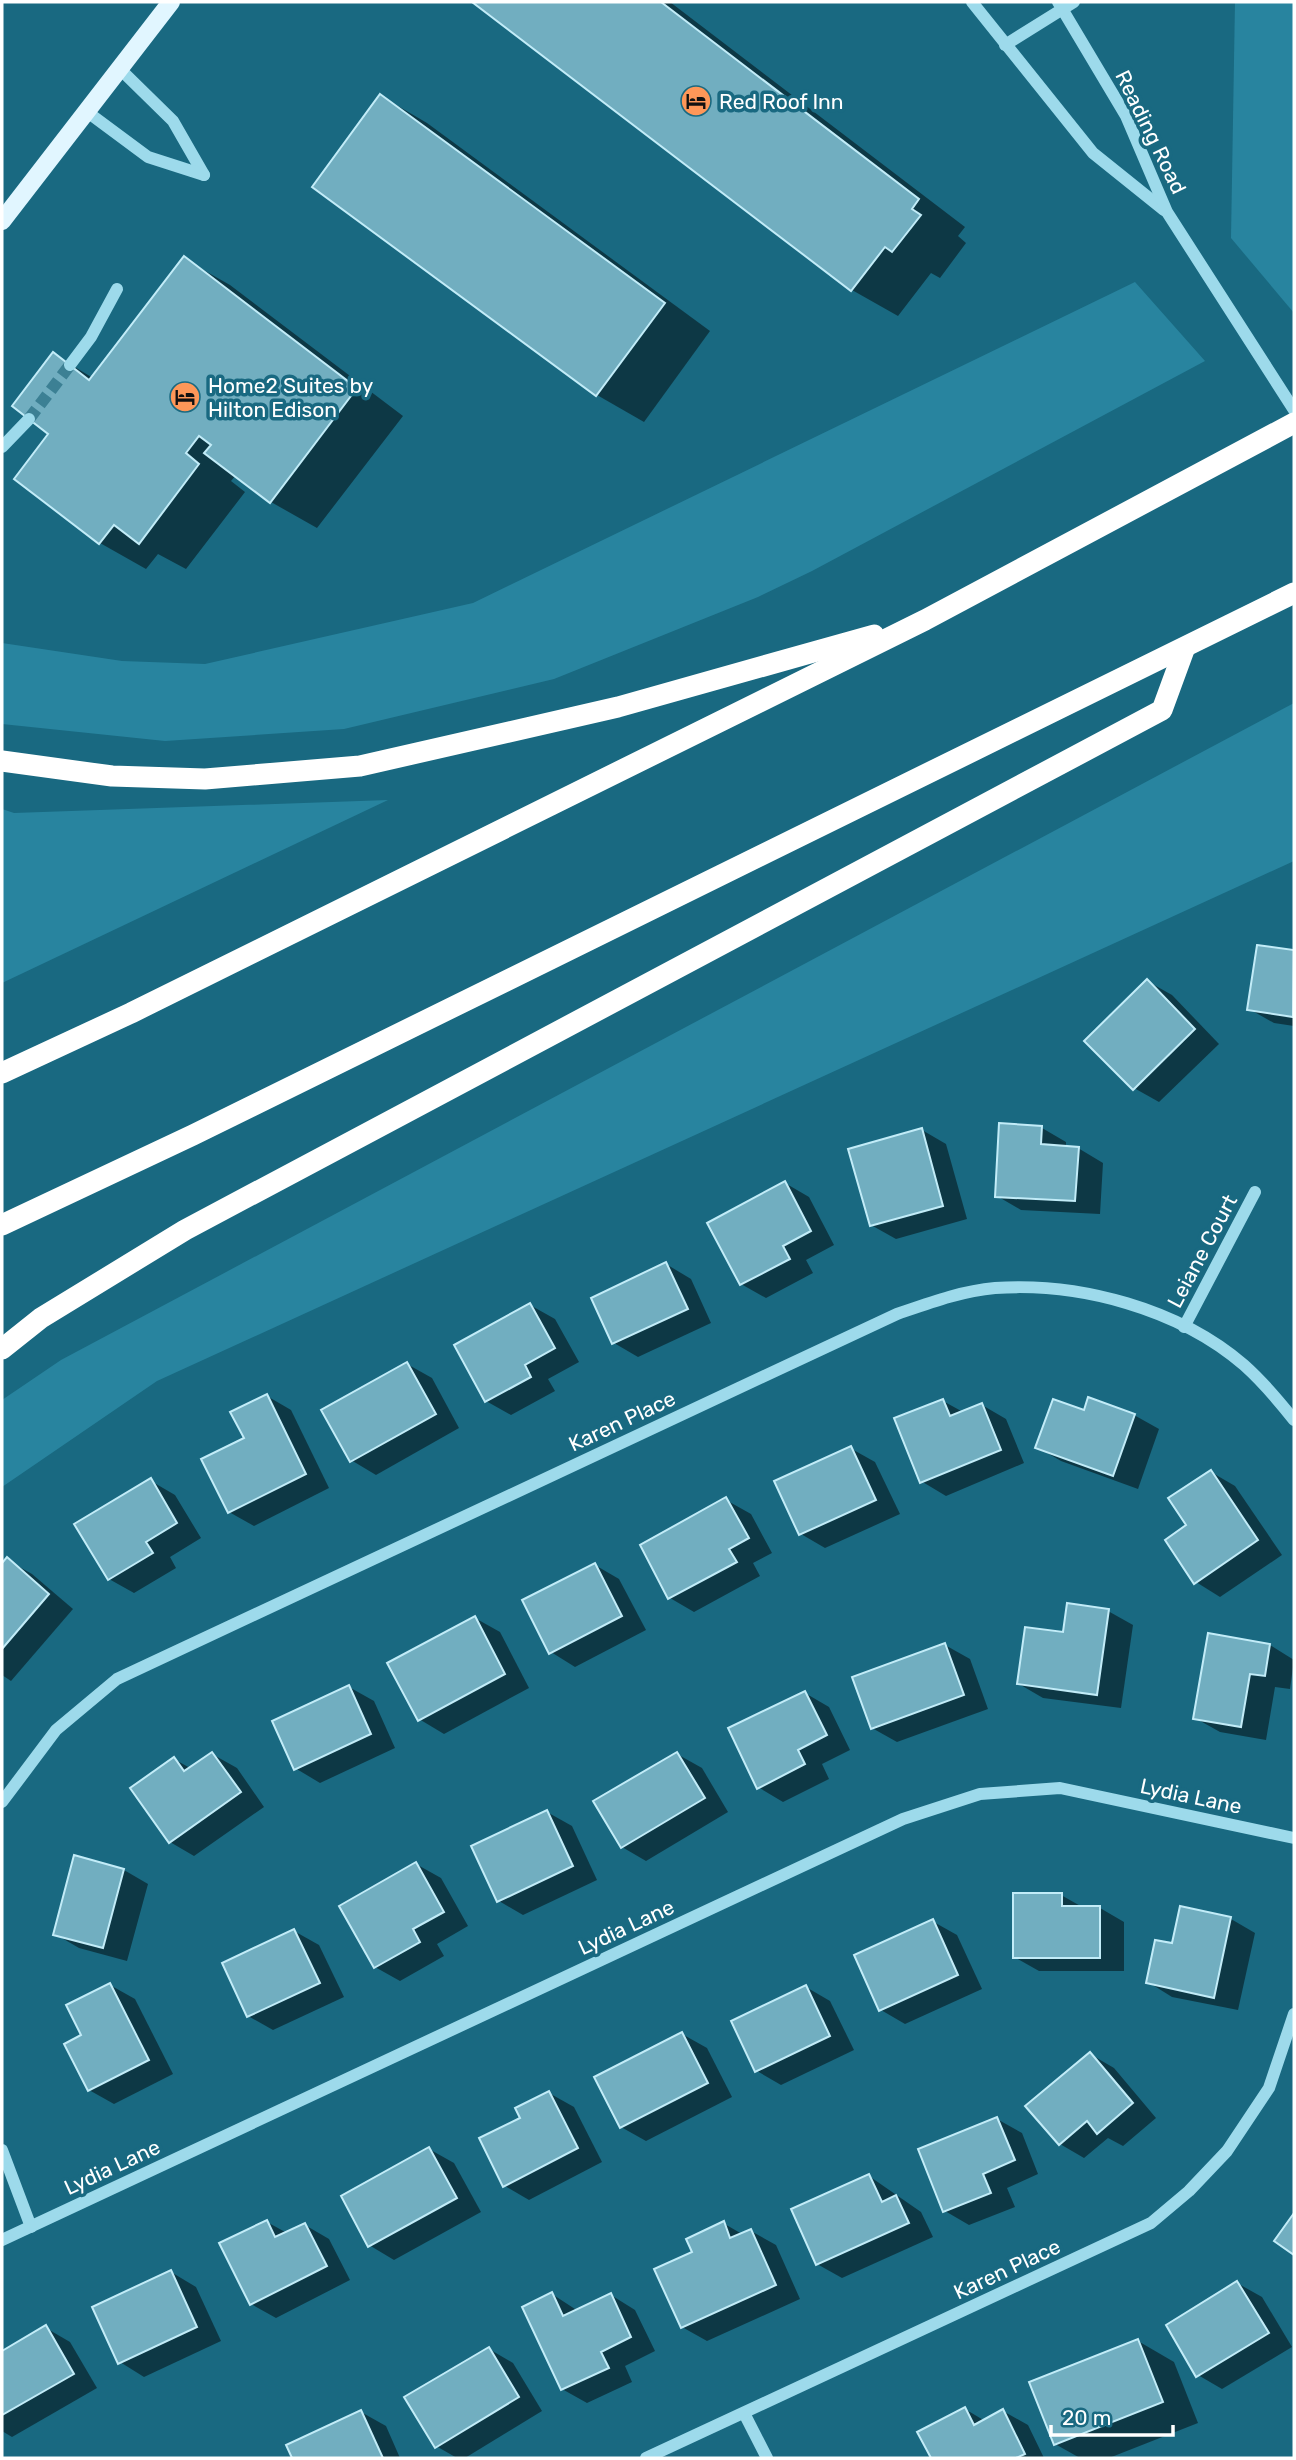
<svg xmlns="http://www.w3.org/2000/svg" width="1296" height="2460" viewBox="0 0 1296 2460" font-family="Rubik,sans-serif">
<rect width="100%" height="100%" fill="#196981"/>
<g fill="#28849f">
<polygon points="1235,2 1294,2 1294,313 1231,238"/>
<polygon points="1135,282 1205,361 812,571 758,597 554,679 344,729 165,741 2,724 2,643 122,661 205,664 473,603"/>
<polygon points="1294,703 1294,861 157,1381 2,1487 2,1400 61,1360"/>
<polygon points="388,800 2,983 2,809 14,813"/>
</g>
<g fill="#0007">
<polygon points="475,2 670,2 965,227 958,236 966,243 940,278 931,273 898,316 852,290"/>
<polygon points="381,96 427,123 710,331 644,422 597,395 314,187"/>
<polygon points="184,259 230,285 403,416 317,528 271,502 236,475 231,481 245,492 186,569 158,554 146,569 100,543 51,433 53,354 93,378"/>
<polygon points="1258,947 1294,952 1294,1026 1274,1023 1249,1009"/>
<polygon points="1147,981 1172,995 1219,1044 1159,1102 1134,1088"/>
<polygon points="1042,1128 1066,1142 1066,1148 1078,1148 1103,1163 1100,1214 1021,1210 997,1196"/>
<polygon points="922,1130 946,1144 967,1219 896,1239 871,1225"/>
<polygon points="785,1183 809,1197 834,1245 806,1260 813,1273 766,1298 741,1284"/>
<polygon points="666,1264 691,1279 711,1323 638,1357 614,1343"/>
<polygon points="530,1305 555,1319 579,1362 548,1379 555,1391 511,1415 486,1401"/>
<polygon points="407,1364 432,1378 459,1428 376,1475 351,1460"/>
<polygon points="267,1396 291,1410 329,1488 254,1526 229,1512 246,1438"/>
<polygon points="943,1401 963,1412 982,1405 1006,1419 1024,1463 946,1496 921,1481"/>
<polygon points="1085,1412 1134,1415 1159,1429 1138,1489 1061,1461 1037,1447"/>
<polygon points="850,1448 875,1462 900,1514 825,1548 801,1534 776,1482"/>
<polygon points="1211,1472 1235,1486 1282,1555 1220,1597 1196,1582"/>
<polygon points="151,1481 175,1495 201,1538 170,1557 176,1568 134,1593 109,1579"/>
<polygon points="726,1500 751,1514 772,1553 753,1563 760,1576 694,1612 670,1598"/>
<polygon points="7,1560 32,1574 73,1609 11,1681 2,1675 2,1566"/>
<polygon points="595,1565 619,1579 646,1630 575,1667 551,1652"/>
<polygon points="1108,1611 1133,1625 1121,1708 1043,1698 1019,1684 1065,1634"/>
<polygon points="475,1618 500,1632 529,1688 444,1734 419,1719"/>
<polygon points="945,1645 970,1659 988,1709 897,1742 872,1728"/>
<polygon points="1270,1645 1294,1660 1290,1689 1275,1687 1266,1740 1220,1732 1195,1718"/>
<polygon points="349,1687 374,1701 395,1748 320,1783 295,1768"/>
<polygon points="805,1693 829,1707 850,1750 822,1764 829,1779 783,1802 758,1787"/>
<polygon points="212,1754 237,1768 264,1807 194,1856 170,1842 174,1759 190,1768"/>
<polygon points="677,1754 702,1768 728,1812 646,1861 622,1847"/>
<polygon points="547,1812 572,1826 597,1880 523,1915 499,1901"/>
<polygon points="416,1864 441,1878 468,1926 437,1944 444,1956 400,1981 375,1967"/>
<polygon points="124,1870 148,1884 127,1961 79,1948 55,1934"/>
<polygon points="1061,1895 1084,1908 1100,1908 1124,1922 1124,1971 1039,1971 1014,1957"/>
<polygon points="1231,1919 1255,1933 1238,2010 1172,1997 1148,1982 1174,1945"/>
<polygon points="932,1921 957,1935 982,1989 905,2024 881,2010"/>
<polygon points="294,1931 319,1945 344,1997 273,2030 248,2016"/>
<polygon points="110,1985 135,1999 173,2074 114,2104 89,2090 84,2036"/>
<polygon points="806,1987 830,2001 854,2050 781,2085 757,2071 734,2022"/>
<polygon points="682,2034 707,2048 732,2097 646,2141 621,2127"/>
<polygon points="1090,2054 1114,2068 1156,2118 1123,2146 1108,2138 1084,2158 1060,2144"/>
<polygon points="549,2093 574,2107 602,2162 529,2200 505,2186 522,2118"/>
<polygon points="997,2119 1022,2133 1038,2174 1007,2188 1015,2207 969,2225 945,2211"/>
<polygon points="429,2149 454,2163 481,2212 394,2260 369,2245"/>
<polygon points="869,2176 921,2212 933,2237 842,2278 817,2264"/>
<polygon points="267,2222 287,2233 305,2225 329,2239 350,2280 276,2318 251,2304"/>
<polygon points="723,2223 742,2234 751,2231 776,2245 800,2299 707,2341 682,2327 694,2253"/>
<polygon points="171,2272 196,2287 221,2341 144,2377 120,2362"/>
<polygon points="1237,2283 1262,2297 1292,2347 1222,2389 1198,2375"/>
<polygon points="552,2294 578,2311 611,2295 635,2310 655,2351 625,2366 632,2382 587,2403 562,2389"/>
<polygon points="46,2328 70,2342 97,2388 12,2437 2,2431 2,2353"/>
<polygon points="1138,2341 1174,2362 1198,2423 1109,2458 1080,2458 1055,2444"/>
<polygon points="489,2349 513,2363 542,2411 465,2458 457,2458 436,2446"/>
<polygon points="965,2409 985,2421 1003,2411 1028,2425 1044,2458 933,2458 920,2432"/>
<polygon points="361,2412 386,2426 400,2458 294,2458 288,2446"/>
</g>
<g fill="#71aec0" stroke="#c2ecf8" stroke-width="2">
<polygon points="472,2 661,2 919,199 912,209 921,215 892,252 885,247 851,291"/>
<polygon points="380,94 665,303 596,396 312,187"/>
<polygon points="184,256 357,388 270,503 204,453 211,445 199,436 186,453 199,464 139,544 114,525 99,544 14,479 48,434 12,406 53,352 89,380"/>
<polygon points="1257,945 1294,950 1293,1017 1247,1010"/>
<polygon points="1147,979 1195,1029 1133,1090 1084,1041"/>
<polygon points="999,1123 1042,1126 1041,1144 1079,1147 1075,1201 995,1197"/>
<polygon points="922,1128 943,1206 870,1226 848,1149"/>
<polygon points="785,1181 811,1231 783,1246 790,1259 740,1285 707,1223"/>
<polygon points="666,1262 688,1309 612,1344 591,1298"/>
<polygon points="530,1303 555,1348 525,1365 531,1377 485,1402 454,1345"/>
<polygon points="407,1362 436,1414 350,1462 321,1410"/>
<polygon points="267,1394 306,1474 228,1513 201,1459 244,1438 230,1412"/>
<polygon points="1088,1397 1135,1414 1113,1476 1035,1448 1053,1399 1084,1410"/>
<polygon points="943,1399 950,1416 982,1403 1001,1450 920,1483 894,1418"/>
<polygon points="851,1446 876,1500 799,1535 774,1481"/>
<polygon points="1211,1470 1258,1540 1194,1584 1165,1540 1186,1525 1168,1498"/>
<polygon points="151,1478 177,1523 146,1542 153,1553 108,1580 74,1524"/>
<polygon points="726,1497 749,1538 729,1549 737,1562 668,1599 640,1545"/>
<polygon points="7,1557 49,1594 2,1649 2,1563"/>
<polygon points="595,1563 622,1616 549,1654 522,1600"/>
<polygon points="1067,1603 1109,1609 1097,1695 1017,1684 1025,1627 1063,1632"/>
<polygon points="475,1616 505,1674 418,1721 387,1663"/>
<polygon points="1208,1633 1270,1644 1265,1676 1250,1674 1241,1727 1193,1719"/>
<polygon points="945,1643 964,1695 871,1729 852,1677"/>
<polygon points="349,1685 371,1734 294,1770 272,1721"/>
<polygon points="805,1691 827,1735 798,1750 805,1764 757,1789 728,1728"/>
<polygon points="212,1752 241,1792 169,1843 130,1788 174,1757 184,1771"/>
<polygon points="677,1752 705,1798 621,1848 593,1801"/>
<polygon points="547,1810 573,1866 497,1902 471,1846"/>
<polygon points="74,1855 124,1869 103,1948 53,1935"/>
<polygon points="416,1862 444,1912 413,1929 420,1942 374,1968 339,1906"/>
<polygon points="1013,1893 1062,1893 1062,1906 1100,1906 1100,1958 1013,1958"/>
<polygon points="1180,1906 1231,1917 1214,1998 1146,1983 1155,1940 1172,1943"/>
<polygon points="933,1919 958,1975 879,2011 854,1955"/>
<polygon points="294,1929 320,1983 247,2017 222,1963"/>
<polygon points="110,1983 149,2060 88,2091 64,2044 81,2035 66,2005"/>
<polygon points="806,1985 830,2036 755,2072 731,2021"/>
<polygon points="682,2032 708,2083 620,2128 594,2077"/>
<polygon points="1090,2052 1133,2103 1097,2134 1087,2121 1059,2145 1025,2106"/>
<polygon points="549,2091 578,2148 503,2187 479,2138 520,2118 515,2108"/>
<polygon points="997,2117 1015,2160 983,2174 991,2193 943,2212 918,2149"/>
<polygon points="429,2147 457,2198 368,2247 341,2196"/>
<polygon points="869,2174 882,2202 896,2195 909,2223 816,2265 791,2209"/>
<polygon points="1294,2213 1294,2255 1274,2241"/>
<polygon points="267,2220 275,2237 305,2223 327,2266 250,2305 219,2243"/>
<polygon points="724,2221 730,2238 751,2229 776,2285 681,2328 654,2269 692,2252 686,2239"/>
<polygon points="171,2270 197,2327 118,2364 92,2307"/>
<polygon points="1237,2281 1269,2333 1196,2377 1166,2325"/>
<polygon points="552,2292 563,2316 611,2293 631,2337 601,2352 609,2368 561,2390 522,2307"/>
<polygon points="46,2325 74,2374 2,2415 2,2351"/>
<polygon points="1138,2339 1163,2402 1054,2445 1029,2382"/>
<polygon points="489,2347 519,2397 435,2448 404,2397"/>
<polygon points="965,2407 974,2425 1003,2409 1025,2454 1016,2458 931,2458 917,2432"/>
<polygon points="361,2410 383,2458 292,2458 286,2445"/>
</g>
<g fill="none" stroke-linecap="round" stroke-linejoin="round">
<polyline stroke="#3c8094" stroke-width="12" stroke-dasharray="12 6" stroke-linecap="butt" points="29,419 70,365"/>
<g stroke="#9ddaeb" stroke-width="12">
<polyline points="972,2 1093,153 1164,210"/>
<polyline points="1058,2 1126,116 1167,212 1294,410"/>
<polyline points="1005,45 1074,2"/>
<polyline points="120,69 173,121 204,175"/>
<polyline points="86,111 148,157 204,175"/>
<polyline points="70,365 91,337 117,289"/>
<polyline points="2,447 29,419"/>
<polyline points="1184,1327 1255,1192"/>
<path d="M 2,1802 L 56,1730 L 117,1679 L 897,1314 C 929,1303 961,1291 995,1288 C 1080,1282 1179,1309 1244,1365 C 1263,1382 1279,1401 1294,1420"/>
<polyline points="2,2150 31,2227"/>
<polyline points="2,2240 903,1819 980,1794 1060,1788 1294,1838"/>
<polyline points="744,2413 767,2458"/>
<polyline points="646,2458 1151,2223 1189,2191 1227,2151 1269,2088 1294,2014"/>
</g>
<polyline stroke="#e1f6ff" stroke-width="18" points="2,221 171,2"/>
<g stroke="#fff" stroke-width="21">
<polyline points="2,761 112,776 205,779 360,766 618,707 874,635"/>
<polyline points="2,1073 131,1013 925,620 1294,423"/>
<polyline points="2,1225 193,1135 1294,593"/>
<polyline points="2,1349 41,1318 185,1230 1162,710 1184,650"/>
</g>
</g>
<defs>
<g id="hotel-disc" transform="scale(1.575)"><circle r="9.5" fill="#fe9758" stroke="#196981"/><path d="M-6-4.5h1.5V1H6V5H4.5V3h-9V5H-6ZM-4 0a1.8 1.8 0 1 1 3.6 0ZM.5 0V-2.5h3Q6-2.5 6 0Z" fill="#111"/></g>
</defs>
<g fill-rule="evenodd">
<use href="#hotel-disc" x="696" y="101"/>
<use href="#hotel-disc" x="185" y="397"/>
</g>
<g text-anchor="middle" dominant-baseline="central" stroke-width="7" stroke-linejoin="round" paint-order="stroke">
<g font-size="21" fill="#fff" stroke="#196981" text-anchor="start">
<text x="719" y="101">Red Roof Inn</text>
<text x="208" y="385">Home2 Suites by<tspan x="208" dy="24">Hilton Edison</tspan></text>
</g>
<g font-size="21" fill="#fff" stroke="#196981">
<text transform="translate(1151 132) rotate(64)">Reading Road</text>
<text transform="translate(1202 1251) rotate(-62)">Leiane Court</text>
<text transform="translate(622 1421) rotate(-25)">Karen Place</text>
<text transform="translate(1191 1796) rotate(12)">Lydia Lane</text>
<text transform="translate(626 1927) rotate(-25)">Lydia Lane</text>
<text transform="translate(112 2167) rotate(-25)">Lydia Lane</text>
<text transform="translate(1007 2269) rotate(-25)">Karen Place</text>
</g>
</g>
<rect width="1296" height="2460" fill="none" stroke="#ffffff" stroke-width="7"/>
<path d="M1051 2425v10h122v-10" fill="none" stroke="#ffffff" stroke-width="3.5"/>
<text x="1062" y="2425" font-size="21" fill="#ffffff" stroke="#196981" stroke-width="5" paint-order="stroke">20 m</text>
</svg>
